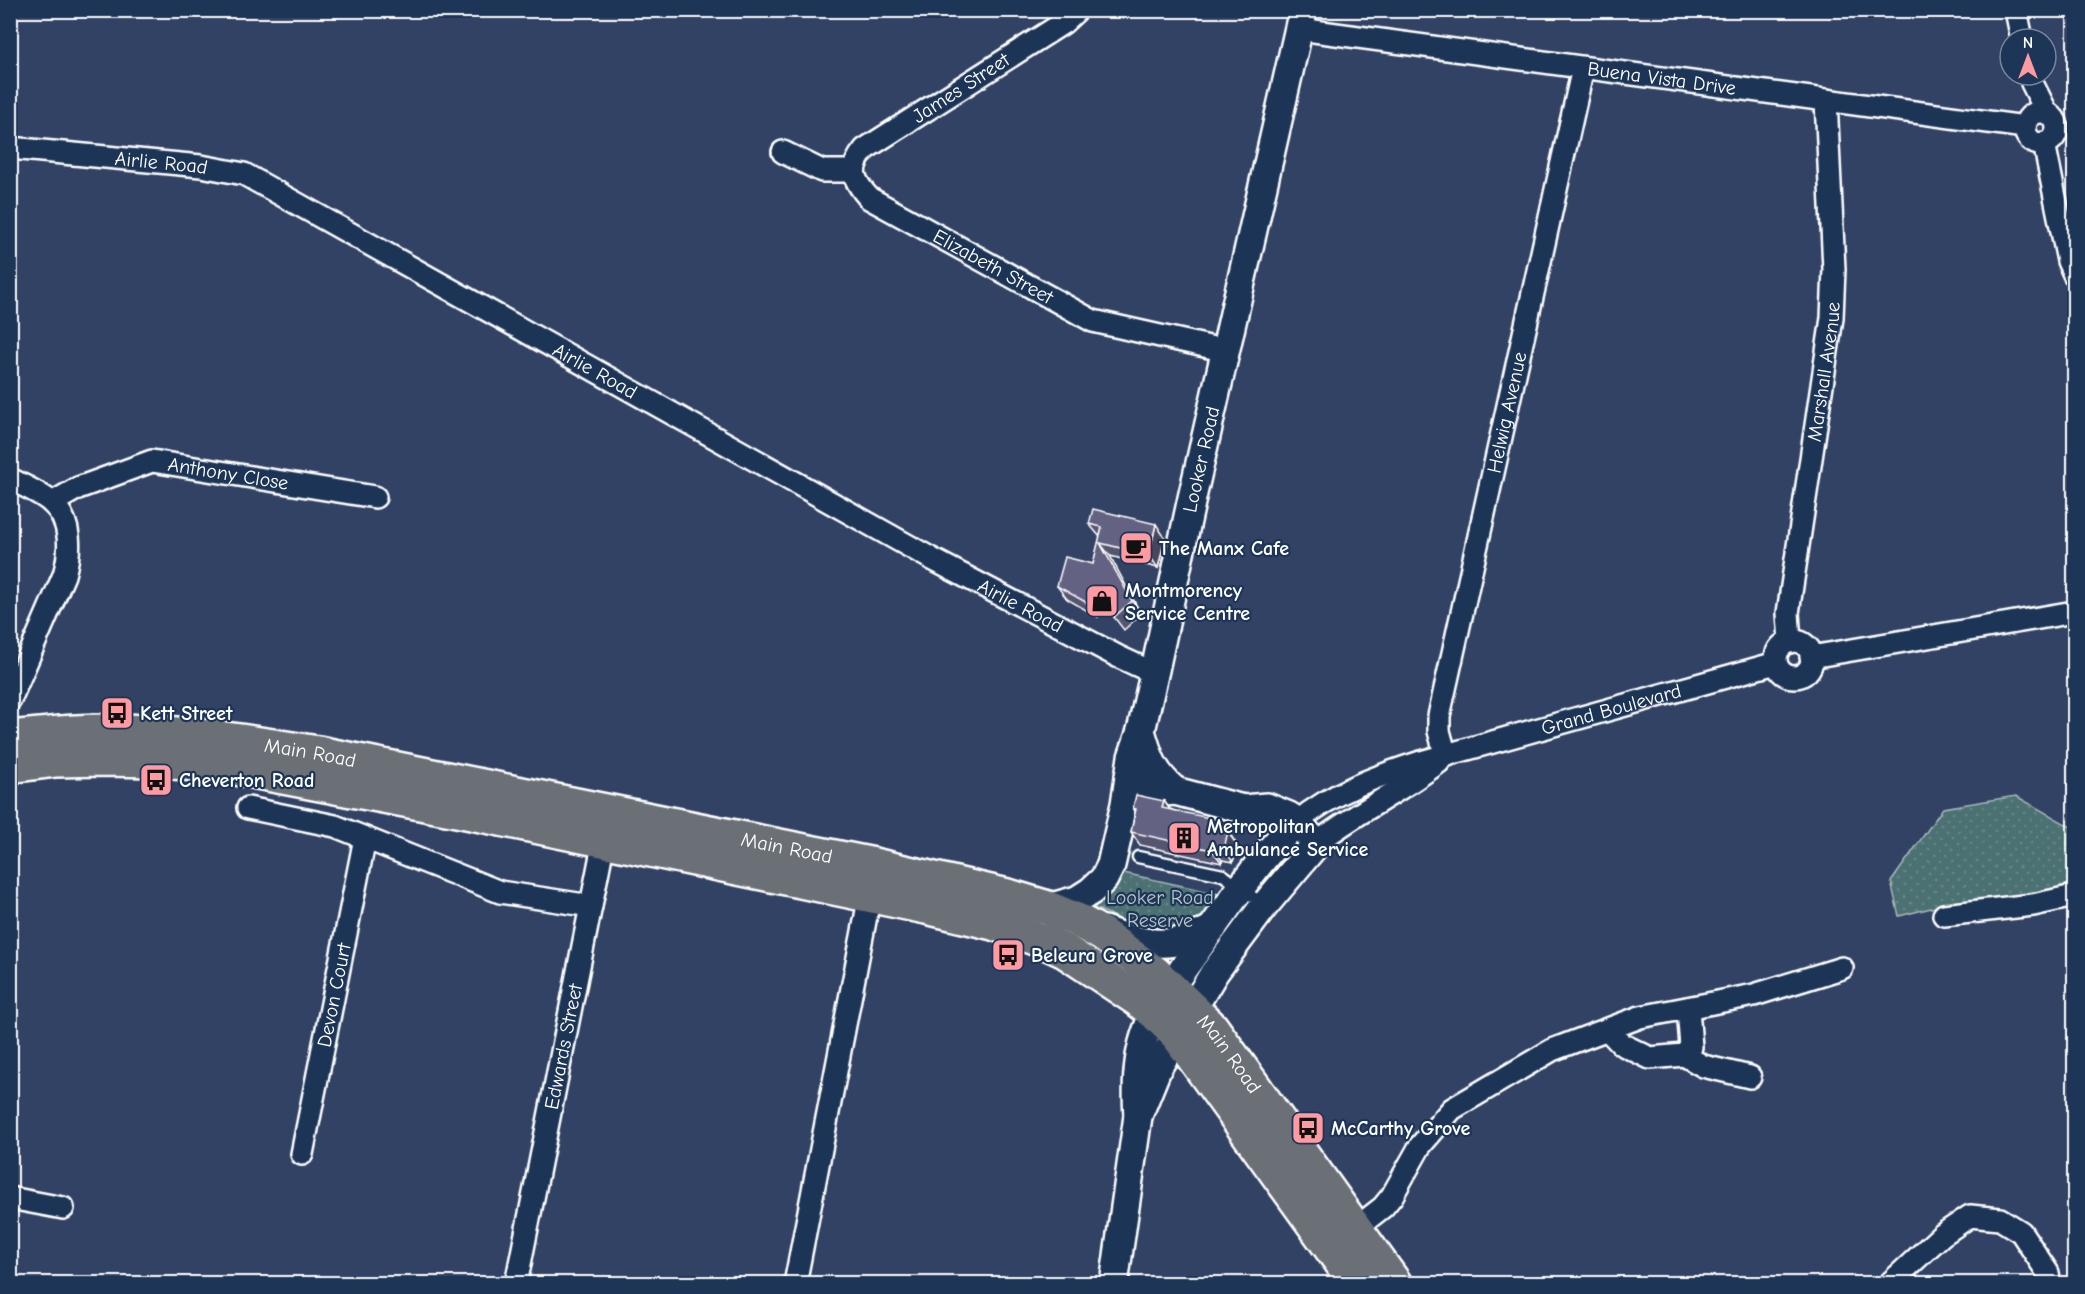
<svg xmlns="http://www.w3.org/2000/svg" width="2085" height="1294" viewBox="0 0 2085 1294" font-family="'Comic Neue',sans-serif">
<defs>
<pattern id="park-dots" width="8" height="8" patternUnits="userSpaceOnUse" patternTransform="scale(1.5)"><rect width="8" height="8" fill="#4c7173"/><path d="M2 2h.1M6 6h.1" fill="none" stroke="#678688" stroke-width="1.8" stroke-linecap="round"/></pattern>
</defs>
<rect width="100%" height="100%" fill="#324264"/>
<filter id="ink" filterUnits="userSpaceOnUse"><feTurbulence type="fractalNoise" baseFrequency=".0167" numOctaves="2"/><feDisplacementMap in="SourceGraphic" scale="12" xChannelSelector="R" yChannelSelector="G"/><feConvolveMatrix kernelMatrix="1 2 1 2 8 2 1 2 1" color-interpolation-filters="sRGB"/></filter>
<g filter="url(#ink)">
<g fill="url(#park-dots)" stroke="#a6b8b9" stroke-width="1.5">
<polygon points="2016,796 2071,827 2074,832 2074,886 2022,898 1947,904 1899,916 1891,882 1943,808"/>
<polygon points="1119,872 1224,895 1208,919 1187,934 1135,928 1109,914 1089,906"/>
</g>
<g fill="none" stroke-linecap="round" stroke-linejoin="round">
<g stroke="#fff" stroke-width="15">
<polyline id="service" points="1138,857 1223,875 1264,905"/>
</g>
<g stroke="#fff" stroke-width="26">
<g id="minor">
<path id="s1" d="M 1077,10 L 1063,23 L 865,149 C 848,169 853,180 869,198 L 1093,321 L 1227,351"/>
<polyline points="2016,10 2022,39"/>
<path id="s2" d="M 1299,29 L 2025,127"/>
<polyline points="2030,75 2032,83 2047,113"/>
<circle cx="2041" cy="128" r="16"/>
<polyline points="2044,143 2068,261 2074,274"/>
<path id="s3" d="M 10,148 L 201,166 L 244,174 L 932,559 L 1119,657 L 1143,668 L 1155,670"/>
<polyline points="783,152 822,171 854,171"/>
<path d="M 10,479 C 24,486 41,493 52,503 C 72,521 71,551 64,575 L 10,700"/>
<path id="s4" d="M 52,503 L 78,488 L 152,461 L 375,497"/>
<circle cx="1794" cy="659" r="18"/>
<path id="s5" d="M 1790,642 L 1788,613 L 1832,318 L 1834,269 L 1826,100"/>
<polyline points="1811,657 2074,612"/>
<path id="s6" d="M 1446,756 L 1439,731 L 1439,716 L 1583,68"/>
<polyline points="248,808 335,826 500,892 591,906"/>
<path id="s7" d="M 1297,822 C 1333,792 1377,776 1421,762 L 1776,663"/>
<path d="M 1317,843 C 1355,813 1400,792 1439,762"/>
<polyline points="1944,915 2033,905 2074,896"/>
<polyline points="1607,1029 1621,1044 1650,1058 1684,1055 1691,1047 1688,1008"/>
<polyline points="1684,1055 1703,1066 1750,1077"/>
<path id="s8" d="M 302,1154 L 365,838"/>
<polyline points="10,1198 63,1208"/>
<polyline points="1356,1228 1383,1207 1392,1196 1420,1146 1452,1109 1552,1050 1640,1017 1754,995 1842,968"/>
<path id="s9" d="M 516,1284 L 606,830"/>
<polyline points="795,1284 870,895"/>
<polyline points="1889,1284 1942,1235 1970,1216 2000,1219 2021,1232 2048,1273 2050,1284"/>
</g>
</g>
<g stroke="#fff" stroke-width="32">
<g id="tertiary">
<path d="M 1141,731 C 1149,758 1152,771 1175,791"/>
<polyline points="1129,777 1139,790 1153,793 1175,791 1243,809 1267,807 1289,816 1317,843 1264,906 1214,973 1158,1067 1138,1116"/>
<path id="s10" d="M 1048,908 L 1077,900 L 1091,891 L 1104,879 L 1111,865 L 1125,804 L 1132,757 L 1141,731 L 1155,670 L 1192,498 L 1303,10"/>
<path d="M 1104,930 C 1145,946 1174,950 1213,928"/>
<path d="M 1114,1284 L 1138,1116 C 1136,1088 1137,1056 1147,1030 C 1158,1000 1180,974 1198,948 C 1228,907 1260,856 1297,822"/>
</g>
</g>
<g stroke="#fff" stroke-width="38">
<g id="primary">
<path id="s11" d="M 10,738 C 32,736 53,733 75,732 C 156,727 238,740 318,753 L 874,865 L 1008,896 L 1048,908 L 1077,920 L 1102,934 L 1155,973 L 1212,1028 L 1395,1284"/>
<polyline points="10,766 56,760 104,759 153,760 236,768 452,809 926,907 993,923 1048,943 1065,951 1137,999 1155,1013 1178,1036 1357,1284"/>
</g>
</g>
<use href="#service" stroke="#1d3557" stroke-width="10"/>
<use href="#minor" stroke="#1d3557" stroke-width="21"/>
<use href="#tertiary" stroke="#1d3557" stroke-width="27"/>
<use href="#primary" stroke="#6b6f75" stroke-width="33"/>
</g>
<g fill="#565470" stroke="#fff" stroke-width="1.5">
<polygon points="1089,524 1165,538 1158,568 1110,556 1141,614 1124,630 1114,617 1108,605 1098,617 1067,599 1057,586 1093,564 1100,537"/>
<polygon points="1164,801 1170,809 1228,831 1237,845 1233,862 1222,860 1222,863 1140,845 1131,832 1135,811 1133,808"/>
</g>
<g fill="#46455b" stroke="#fff" stroke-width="1.5">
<polygon points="1156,524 1165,538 1158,568 1149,555"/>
<polygon points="1100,543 1110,556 1141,614 1132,601"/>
<polygon points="1100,590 1110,603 1098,617 1089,604"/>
<polygon points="1164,801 1173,814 1162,808"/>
<polygon points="1219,820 1237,845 1233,862 1224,849 1217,829"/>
<polygon points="1213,847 1222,860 1222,863 1212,850"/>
</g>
<g fill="#646282" stroke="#fff" stroke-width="1.5">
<polygon points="1093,509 1156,524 1149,555 1100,543 1132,601 1114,617 1100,590 1089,604 1057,586 1065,557 1093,564 1102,527 1089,524"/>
<polygon points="1136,795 1164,801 1162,808 1219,820 1217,829 1228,831 1224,849 1213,847 1212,850 1131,832 1136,809 1133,808"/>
</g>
</g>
<defs>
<g id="cafe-square" transform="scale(1.725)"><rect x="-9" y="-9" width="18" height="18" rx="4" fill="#ff9aa2" stroke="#1d3557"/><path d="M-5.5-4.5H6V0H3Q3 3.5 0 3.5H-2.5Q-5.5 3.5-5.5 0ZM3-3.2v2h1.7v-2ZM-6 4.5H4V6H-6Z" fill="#111"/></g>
<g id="shop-square" transform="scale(1.725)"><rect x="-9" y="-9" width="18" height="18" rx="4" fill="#ff9aa2" stroke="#1d3557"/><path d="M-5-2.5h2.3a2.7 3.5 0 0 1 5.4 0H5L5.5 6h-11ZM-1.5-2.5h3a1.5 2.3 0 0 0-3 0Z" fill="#111"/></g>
<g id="bus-square" transform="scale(1.725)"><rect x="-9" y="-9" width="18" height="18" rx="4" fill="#ff9aa2" stroke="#1d3557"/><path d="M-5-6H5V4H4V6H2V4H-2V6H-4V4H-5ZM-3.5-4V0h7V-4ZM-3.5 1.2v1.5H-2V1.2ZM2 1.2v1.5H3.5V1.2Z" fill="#111"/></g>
<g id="building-square" transform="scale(1.725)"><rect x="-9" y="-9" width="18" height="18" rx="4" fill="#ff9aa2" stroke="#1d3557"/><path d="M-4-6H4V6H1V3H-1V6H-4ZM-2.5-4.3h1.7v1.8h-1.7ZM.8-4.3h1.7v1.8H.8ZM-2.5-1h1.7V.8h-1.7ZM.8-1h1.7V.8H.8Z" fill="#111"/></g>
</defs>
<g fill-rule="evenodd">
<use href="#cafe-square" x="1136" y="548"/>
<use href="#shop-square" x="1102" y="601"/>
<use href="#bus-square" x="117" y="713"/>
<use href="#bus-square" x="156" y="780"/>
<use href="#building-square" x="1184" y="838"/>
<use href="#bus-square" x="1008" y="955"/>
<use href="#bus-square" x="1308" y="1128"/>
</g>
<g text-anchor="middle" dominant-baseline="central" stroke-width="4.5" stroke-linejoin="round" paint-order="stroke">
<g font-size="20" fill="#fff" stroke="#1d3557">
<text stroke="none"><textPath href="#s2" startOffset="366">Buena Vista Drive</textPath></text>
<text transform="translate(961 88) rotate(-33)">James Street</text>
<text stroke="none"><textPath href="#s3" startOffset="152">Airlie Road</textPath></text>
<text stroke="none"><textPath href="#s1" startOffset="452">Elizabeth Street</textPath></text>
<text stroke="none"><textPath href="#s3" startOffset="638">Airlie Road</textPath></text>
<text stroke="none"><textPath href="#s5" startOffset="273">Marshall Avenue</textPath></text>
<text stroke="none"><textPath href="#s6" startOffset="352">Helwig Avenue</textPath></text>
<text stroke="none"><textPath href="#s10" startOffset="496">Looker Road</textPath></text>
<text stroke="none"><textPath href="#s4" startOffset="186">Anthony Close</textPath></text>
<text stroke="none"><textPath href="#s3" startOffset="1124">Airlie Road</textPath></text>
<text stroke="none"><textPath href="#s7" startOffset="336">Grand Boulevard</textPath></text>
<text stroke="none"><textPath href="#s11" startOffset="302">Main Road</textPath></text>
<text stroke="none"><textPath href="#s11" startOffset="788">Main Road</textPath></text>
<text stroke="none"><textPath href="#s8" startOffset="162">Devon Court</textPath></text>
<text stroke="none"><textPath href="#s9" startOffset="242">Edwards Street</textPath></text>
<text stroke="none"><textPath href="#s11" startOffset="1292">Main Road</textPath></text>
</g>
<g font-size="20" font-weight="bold" fill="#fff" stroke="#1d3557" text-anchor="start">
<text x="1159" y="548">The Manx Cafe</text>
<text x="1125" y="590">Montmorency<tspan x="1125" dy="23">Service Centre</tspan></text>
<text x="140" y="713">Kett Street</text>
<text x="179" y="780">Cheverton Road</text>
<text x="1207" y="826">Metropolitan<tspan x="1207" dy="23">Ambulance Service</tspan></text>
<text x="1031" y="955">Beleura Grove</text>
<text x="1331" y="1128">McCarthy Grove</text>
</g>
<g font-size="20" fill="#b7c6c7" stroke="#1d3557">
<text x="1160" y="897">Looker Road<tspan x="1160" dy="23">Reserve</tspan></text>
</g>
</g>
<rect width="2085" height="1294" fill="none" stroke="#1d3557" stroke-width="36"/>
<rect x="18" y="18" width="2049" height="1258" fill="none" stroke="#fff" stroke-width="2" filter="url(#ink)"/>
<g transform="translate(2028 57)"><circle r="28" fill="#1d3557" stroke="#77869a" stroke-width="1.5"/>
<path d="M0-4.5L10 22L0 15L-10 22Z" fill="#ff9aa2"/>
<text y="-9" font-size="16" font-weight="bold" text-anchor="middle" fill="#ffffff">N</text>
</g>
</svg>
